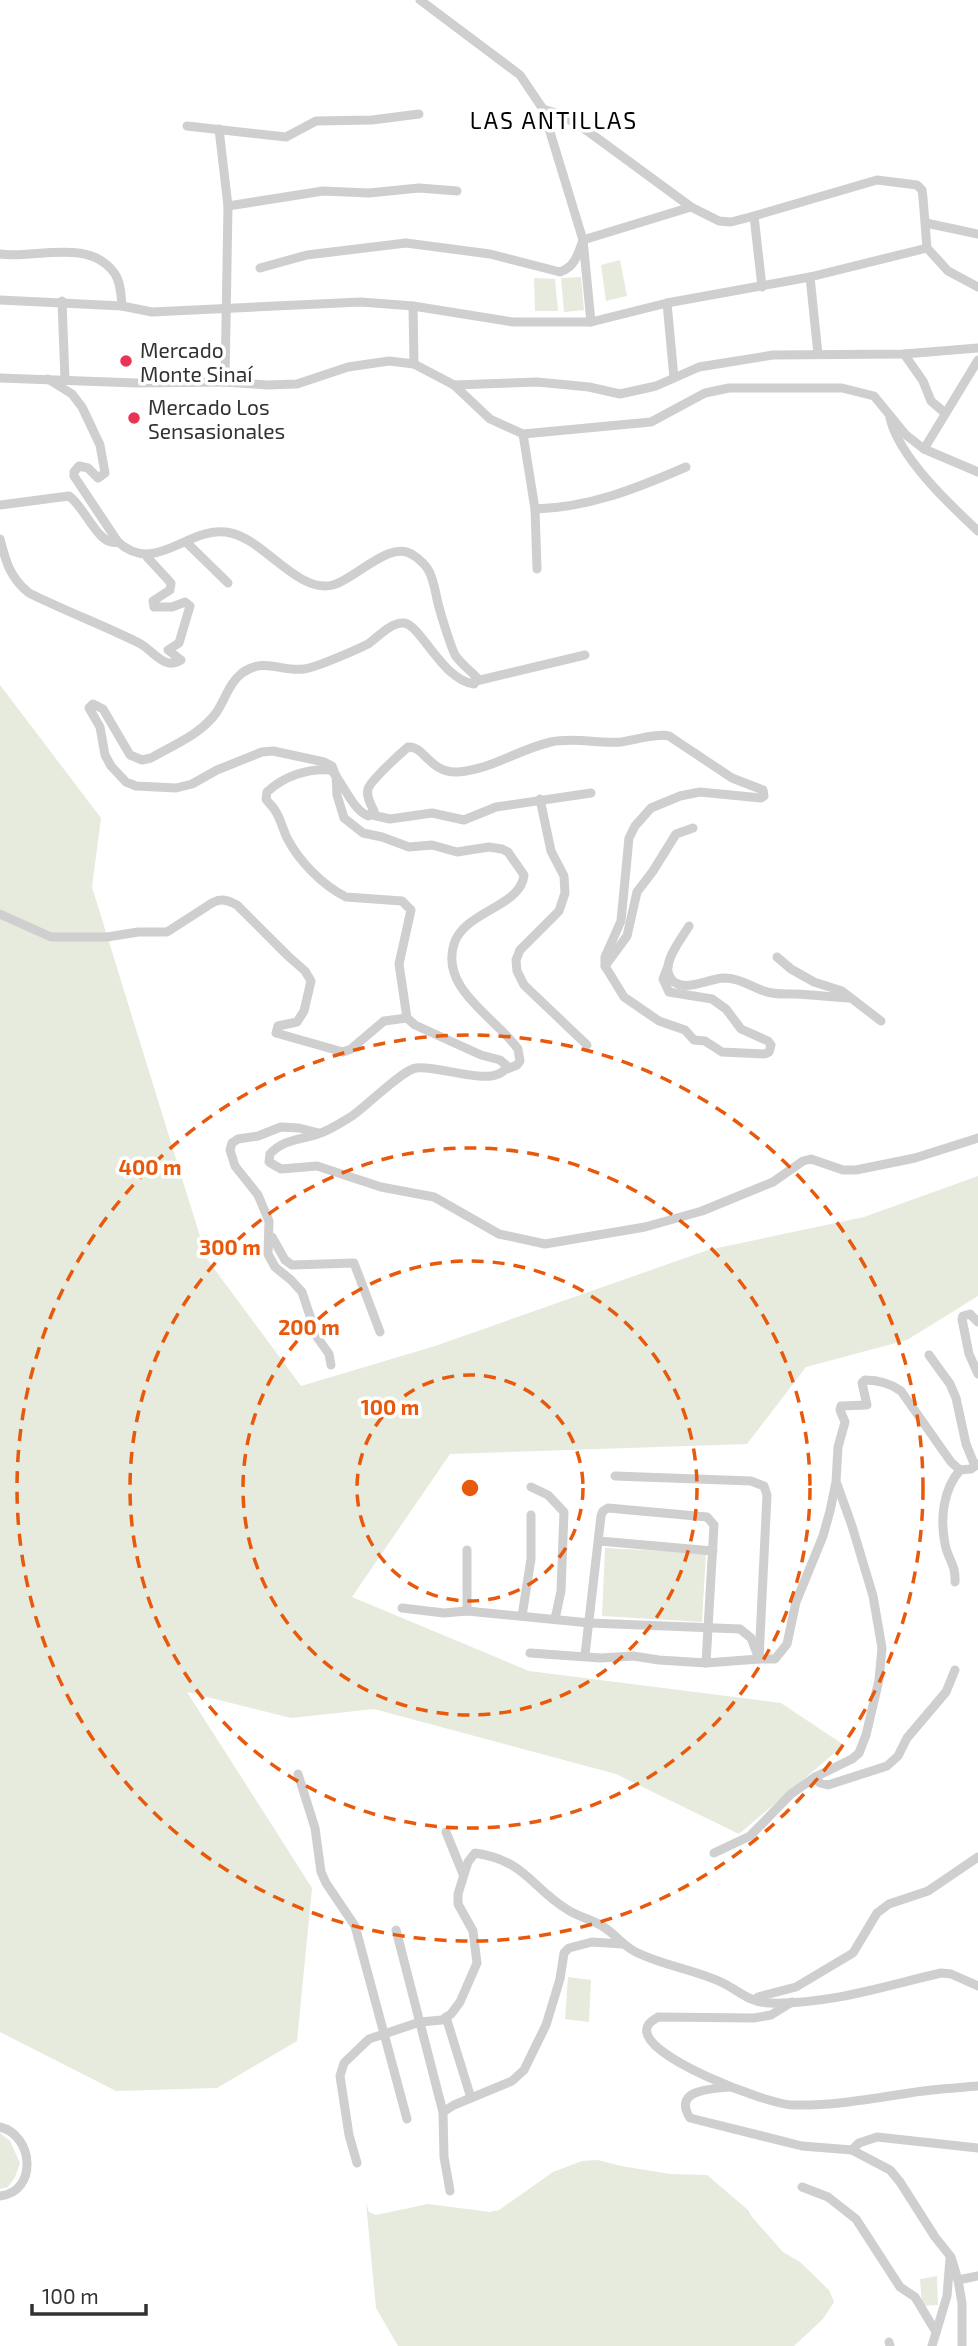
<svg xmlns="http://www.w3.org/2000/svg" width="978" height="2346" viewBox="0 0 978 2346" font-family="'Exo 2',sans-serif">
<rect width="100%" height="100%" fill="#fff"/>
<g fill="#e6ebde">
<polygon points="620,260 627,296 606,301 601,265"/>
<polygon points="581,277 584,310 564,312 561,278"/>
<polygon points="534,278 555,279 558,311 535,311"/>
<polygon points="0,685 101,818 92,887 207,1259 301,1386 435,1346 708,1250 864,1217 978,1176 978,1296 907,1340 806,1367 747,1444 450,1454 352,1597 529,1671 781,1703 844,1745 739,1834 616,1774 374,1709 291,1718 187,1692 312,1888 297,2041 217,2088 116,2091 0,2032"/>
<polygon points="605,1548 706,1553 702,1622 602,1616"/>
<polygon points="568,1977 591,1980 589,2022 565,2019"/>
<polygon points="0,2133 10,2141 20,2163 15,2177 8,2187 0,2189"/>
<polygon points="598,2160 621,2166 670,2174 707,2175 748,2210 752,2217 783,2252 800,2262 829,2290 834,2302 823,2319 794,2346 398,2346 376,2308 366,2203 369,2212 376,2215 428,2204 490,2212 499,2210 553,2172 582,2161"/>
<polygon points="937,2276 938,2305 922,2306 920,2279"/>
</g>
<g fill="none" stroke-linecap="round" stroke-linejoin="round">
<g stroke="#cfcfcf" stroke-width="9">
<polyline points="420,0 520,75 543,109 559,114 582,127 691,207 719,221 731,222 754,216 877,180 917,185 922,190 923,198 927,248 948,271 978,287"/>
<polyline points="543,109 583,240 591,322"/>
<polyline points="187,126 286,137 316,121 372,120 419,114"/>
<polyline points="219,129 228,206 225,382"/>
<polyline points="228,206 323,191 369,193 419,188 457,191"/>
<polyline points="754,216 762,287"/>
<polyline points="926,223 978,234"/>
<path d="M 0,254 C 35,259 90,237 115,274 C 121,283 121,296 122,306"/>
<path d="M 260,268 L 307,255 L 406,243 L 490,254 L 560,272 C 575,267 578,254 583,240 L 691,207"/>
<polyline points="810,277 818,354"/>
<polyline points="0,300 122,306 152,312 361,302 413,306 513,322 591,322 667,303 810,277 927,248"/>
<polyline points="62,301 65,380"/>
<polyline points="667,303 674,378"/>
<polyline points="413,306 414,364"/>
<polyline points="904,354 923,381 931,401 945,413"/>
<polyline points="0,378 136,383 225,382 267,385 297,384 348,367 389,361 414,364 454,385 537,382 589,387 620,394 656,386 699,367 773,355 904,354 978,348"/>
<path d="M 48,379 L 72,394 L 82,407 L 100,445 L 105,473 L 98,478 L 88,468 L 79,466 L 74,472 L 74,476 L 118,542 C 157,577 189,523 231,533 C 264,540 298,594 333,585 C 356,579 390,539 413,555 C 430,566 432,576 436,594 C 438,607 450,644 455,655 C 461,664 470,670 477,678 L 474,684 C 442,680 421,625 404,623 C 391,622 378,637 368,644 C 356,650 315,668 304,669 C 280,672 265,657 242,673 C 229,683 225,700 216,713 C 200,735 173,745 151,758 L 142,760 L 130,755 L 103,709 L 93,704 L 89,708 L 100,727 L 105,755 L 111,766 L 126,782 L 136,786 L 176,788 L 192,784 L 217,770 L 262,752 L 273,751 L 324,762 L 332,766 L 334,771"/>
<polyline points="454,385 490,419 523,434 651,422 705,393 729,388 842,388 874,396 906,435 924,449 978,472"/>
<path d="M 890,418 C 899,457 949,504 978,531"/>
<polyline points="523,434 535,509 537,569"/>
<polyline points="924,449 978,360"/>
<path d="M 0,505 L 69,496 C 86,508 98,547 118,542"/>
<path d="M 535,509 C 591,507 635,489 686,467"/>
<path d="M 0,539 C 6,562 10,578 29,593 C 65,611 103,625 139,643 C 153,650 164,671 181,660 L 168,650 L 179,643 L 190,606 L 185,602 L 172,607 L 154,607 L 153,601 L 170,590 L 171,583 L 147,557"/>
<polyline points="186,542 228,583"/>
<polyline points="476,681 585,655"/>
<path d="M 336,775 L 337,795 L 344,818 L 363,833 L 382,837 L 409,847 L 432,845 L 457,852 L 489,847 L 502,849 L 508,852 L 524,875 C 521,907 464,911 454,944 C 440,989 495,1017 518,1049 L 520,1061 L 517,1065 L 507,1069"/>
<polyline points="540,799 551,851 564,876 565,893 559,911 520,950 516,960 517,971 524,985 587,1045"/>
<polyline points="372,815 390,819 432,813 464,820 496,807 591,793"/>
<path d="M 0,914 L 51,937 L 107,937 L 138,932 L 167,932 L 212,903 C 222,898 227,900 237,905 L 288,956 L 305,971 L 311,981 L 304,1011 L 297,1022 L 278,1026 L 276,1033 L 343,1052 L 351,1049 L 384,1021 L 407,1018"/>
<path d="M 689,926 C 682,938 663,961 669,975 C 678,996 707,979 723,978 C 740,978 749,986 764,991 C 774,995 786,994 796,994 C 814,995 832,997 850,998"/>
<polyline points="777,957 791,969 814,982 842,991 881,1021"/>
<polyline points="605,966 627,936 637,892 653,871 676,834 693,828"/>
<path d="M 668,966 L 663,979 L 669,992 L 712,999 L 726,1009 L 741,1029 L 768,1041 L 771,1045 L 769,1052 L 765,1054 L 722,1052 L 705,1041 L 694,1040 L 685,1030 L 659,1021 L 624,997 L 605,966 L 605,957 L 621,921 L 629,838 L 635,826 L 651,808 L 680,796 L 700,792 L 761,798 L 764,796 L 763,790 L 732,778 L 669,736 C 659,733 634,740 621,742 C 598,744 575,737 551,742 C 519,749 493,769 458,772 C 430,774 424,745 408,747 C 401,753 370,781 368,789 C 366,796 371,805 374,811 L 368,816 C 352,809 344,784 331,770 C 308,768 284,776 267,792 L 266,799 C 269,804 274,807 276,812 C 281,820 283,830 287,838 C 299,861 322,885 346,897 L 402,901 L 411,910 L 399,964 L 407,1018 L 415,1025 L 481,1055 L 500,1060 L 507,1066 C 496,1090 438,1064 416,1068 C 402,1070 368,1105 352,1116 C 342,1122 330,1130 318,1134 C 301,1140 283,1139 270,1154 L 269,1162 L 281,1169 L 317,1166 L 381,1187 L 434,1197 L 499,1234 L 545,1244 L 645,1227 L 702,1211 L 773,1182 L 803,1161 L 811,1159 L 843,1170 L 856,1170 L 915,1158 L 978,1138"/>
<polyline points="319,1133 299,1128 281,1127 258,1136 238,1139 232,1143 230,1150 235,1166 258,1195 269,1221 268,1254 275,1267 291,1280 302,1292 317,1337 329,1354 331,1365"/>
<polyline points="272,1237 285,1260 292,1265 354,1263 380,1332"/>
<polyline points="978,1322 970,1314 963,1316 962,1319 969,1354 978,1374"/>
<polyline points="929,1355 950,1384 956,1398 966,1444 975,1466"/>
<polyline points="531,1487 548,1495 564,1512 561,1591 555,1619"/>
<polyline points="599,1541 713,1551"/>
<path d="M 955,1582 C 956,1564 948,1560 945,1544 C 940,1518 943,1490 960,1470"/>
<path d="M 402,1608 L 444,1613 L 467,1611 L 590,1623 L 740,1629 L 751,1638 L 759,1659 L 775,1659 L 787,1644 L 796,1602 L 823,1536 L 830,1511 L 836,1482 L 838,1447 L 845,1422 L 840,1410 L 841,1406 L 867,1405 L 862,1383 L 865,1380 C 878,1380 890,1383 901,1391 L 951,1462 L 960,1470 L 971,1469 L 978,1464"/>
<polyline points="467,1611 467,1550"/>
<polyline points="522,1616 531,1559 531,1515"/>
<polyline points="530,1653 601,1658 633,1656 659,1660 706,1663 759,1659 767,1495 764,1486 751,1481 615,1476"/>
<polyline points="585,1655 601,1516 603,1511 608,1508 707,1517 714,1525 706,1663"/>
<polyline points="298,1774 315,1828 321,1872 326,1883 355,1926 407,2119"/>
<polyline points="815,1777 820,1783 828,1785 887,1766 898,1756 907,1738 946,1692 955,1670"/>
<polyline points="446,1832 463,1874"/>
<polyline points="714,1853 750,1836 791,1794 815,1777 852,1759 859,1753 866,1735 879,1680 882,1648 873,1596 852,1526 837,1484"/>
<polyline points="396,1930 443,2112"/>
<polyline points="758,1997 796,1987 853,1953 877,1913 889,1904 928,1891 978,1857"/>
<path d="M 792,2002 L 771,2015 L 754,2018 L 658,2017 C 654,2020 648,2022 647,2028 C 639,2056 767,2104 792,2105 C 832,2106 870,2099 909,2093 C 931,2089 955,2088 978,2086"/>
<polyline points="446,2017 471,2098"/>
<path d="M 729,2087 C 712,2089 672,2089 690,2118 L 802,2146 L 852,2150 L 890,2170 L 900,2182 L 935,2237 L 951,2257 L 958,2280 L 962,2303 L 962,2346"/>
<path d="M 0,2127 C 34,2135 38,2192 0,2196"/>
<polyline points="852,2150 859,2143 877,2137 978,2148"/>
<path d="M 357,2163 L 349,2135 L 340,2076 L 344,2063 L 369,2039 L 420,2022 L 442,2020 L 451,2014 L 460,2002 L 477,1963 L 473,1931 L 458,1904 L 458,1894 L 468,1862 L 475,1853 C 527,1861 530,1887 568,1910 C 579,1917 591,1919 602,1926 C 616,1934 624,1948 640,1954 C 666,1966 695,1970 721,1982 C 738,1990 748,2002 769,2003 C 828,2005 884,1986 941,1973 L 951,1974 L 978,1986"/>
<polyline points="802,2187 828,2197 856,2219 900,2287 915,2297 936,2332"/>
<polyline points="450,2191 444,2157 443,2112 454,2105 512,2081 524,2070 546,2025 560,1979 564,1953 569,1948 592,1942 622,1944"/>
<polyline points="958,2280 978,2276"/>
<polyline points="889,2342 890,2346"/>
<polyline points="932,2346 947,2296 950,2259"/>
</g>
</g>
<g fill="none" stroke="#e8590c" stroke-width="3.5" stroke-dasharray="12 9">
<circle cx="470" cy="1488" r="113"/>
<circle cx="470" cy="1488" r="227"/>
<circle cx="470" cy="1488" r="340"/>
<circle cx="470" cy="1488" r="453"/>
</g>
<g fill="#e83554" stroke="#fff" stroke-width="2.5">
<circle cx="126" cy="361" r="7"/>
<circle cx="134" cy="418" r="7"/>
</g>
<g text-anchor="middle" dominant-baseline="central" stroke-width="7" stroke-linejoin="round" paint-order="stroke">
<g font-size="21" fill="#323232" stroke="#fff" text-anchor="start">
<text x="140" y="349">Mercado<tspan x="140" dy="24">Monte Sinaí</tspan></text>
<text x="148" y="406">Mercado Los<tspan x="148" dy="24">Sensasionales</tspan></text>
</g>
<g font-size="23" letter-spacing="2" fill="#000" stroke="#fff">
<text x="554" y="120">LAS ANTILLAS</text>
</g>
</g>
<circle cx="470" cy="1488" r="10" fill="#e8590c" stroke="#fff" stroke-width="3.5"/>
<g font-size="21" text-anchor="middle" font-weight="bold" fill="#e8590c" stroke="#fff" stroke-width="7" stroke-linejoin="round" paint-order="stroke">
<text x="150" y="1175">400 m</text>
<text x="230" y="1255">300 m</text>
<text x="309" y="1335">200 m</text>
<text x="390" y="1415">100 m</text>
</g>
<path d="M32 2304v10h114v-10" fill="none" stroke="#323232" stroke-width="3.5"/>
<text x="42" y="2304" font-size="21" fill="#323232" stroke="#ffffff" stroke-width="5" paint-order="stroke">100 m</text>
</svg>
